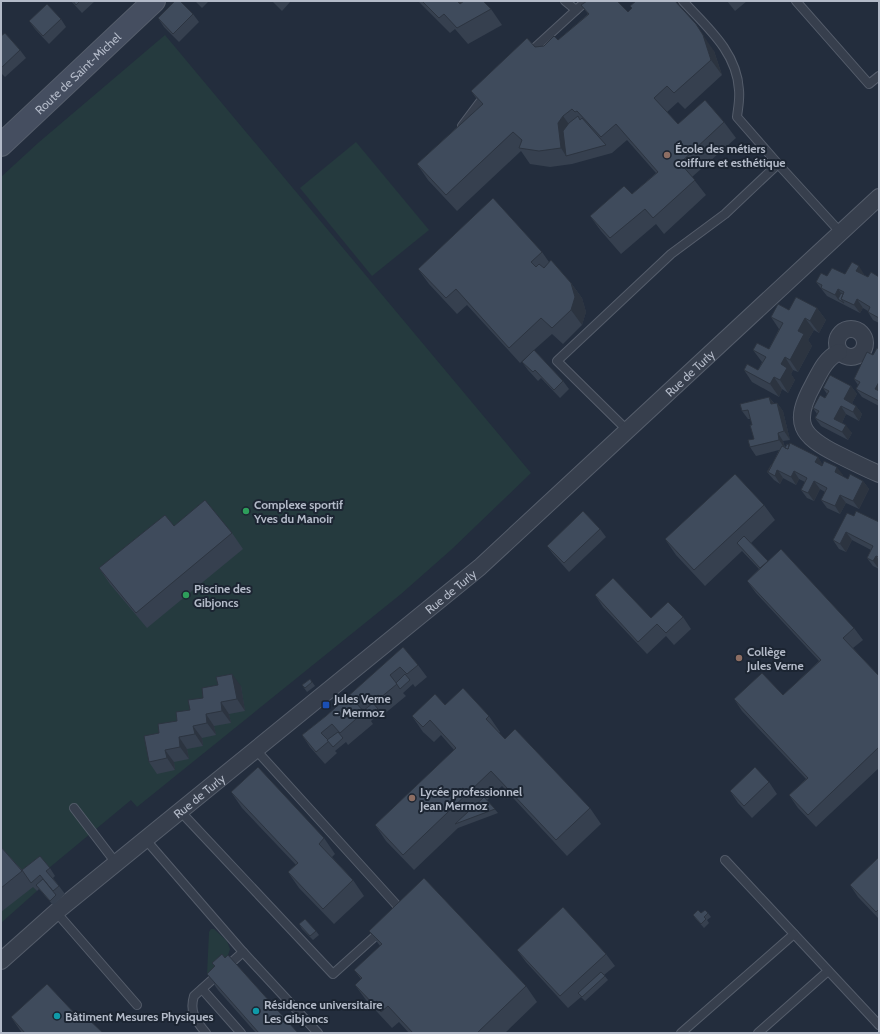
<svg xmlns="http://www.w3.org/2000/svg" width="880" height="1034" viewBox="0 0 880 1034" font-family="Cabin,sans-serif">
<rect width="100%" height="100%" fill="#232d3d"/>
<g fill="#253a3e">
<polygon points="165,35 531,473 452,549 401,594 137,807 131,800 49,868 27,879 37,891 1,923 1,177 38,143"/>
<polygon points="356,142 429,230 372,276 300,188"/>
<polygon points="211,929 214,929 227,941 230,949 228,955 207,975 209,932"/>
</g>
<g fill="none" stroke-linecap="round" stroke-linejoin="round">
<g stroke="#555d6b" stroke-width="10">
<g id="lane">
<polyline points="565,1 576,10"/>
<path d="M 683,1 C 707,27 737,52 739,90 C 740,99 738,108 737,117 L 778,164"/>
<polyline points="796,1 869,84 879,76"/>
<polyline points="528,54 586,1"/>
<polyline points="462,126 486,94"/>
<polyline points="627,430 557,361 671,254 725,214 778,164 841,233"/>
<polyline points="256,750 403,912"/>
<polyline points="74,808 116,863"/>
<polyline points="180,811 333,974 382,930"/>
<polyline points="146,840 243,952 318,1033"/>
<polyline points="725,860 879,1025"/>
<polyline points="56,912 137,1005"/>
<polyline points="202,989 241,1033"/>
<path d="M 206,1033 C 196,1021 189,1012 194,996 L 243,952"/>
<polyline points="681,1033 794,934"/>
<polyline points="758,1033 828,971"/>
</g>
</g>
<g stroke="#555d6b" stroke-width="18">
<g id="street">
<circle cx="851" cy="343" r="14"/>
<path d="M 839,352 C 825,359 820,372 813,385 C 792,423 801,436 837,454 C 851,461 865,468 879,474"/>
<path id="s1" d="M 1,961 L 56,912 L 480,567 L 879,197"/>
</g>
</g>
<g stroke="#555d6b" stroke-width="24">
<g id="secondary">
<path id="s2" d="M 1,145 L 154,1"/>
</g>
</g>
<use href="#lane" stroke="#373f4d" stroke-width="8"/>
<use href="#street" stroke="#373f4d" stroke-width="16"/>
<use href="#secondary" stroke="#454e60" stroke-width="22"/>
</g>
<g fill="#36404f">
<polygon points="71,1 95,1 82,13"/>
<polygon points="195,1 209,1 202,8"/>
<polygon points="272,1 291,1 282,11"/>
<polygon points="418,1 483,1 491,9 502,25 468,44 455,29 450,33"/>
<polygon points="727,1 747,1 735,11"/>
<polygon points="581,5 628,12 714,51 722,75 685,109 678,102 667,112 678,124 724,122 736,138 692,177 706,195 664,234 656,224 621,254 601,231 590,216 632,194 656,173 627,140 612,153 572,164 550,167 530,164 521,151 457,211 428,180 417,164 481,105 471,91 535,47 544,46 558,40 588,14"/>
<polygon points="193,14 199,22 179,42 164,27 158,18"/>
<polygon points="61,19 66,27 49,44 35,29 29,21"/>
<polygon points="1,36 20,50 26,58 5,77 1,73"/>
<polygon points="542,252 549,262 571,283 582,298 586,312 582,325 563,344 552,334 534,350 563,381 569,389 560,398 541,378 538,381 528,370 522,362 534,350 520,363 467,305 457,314 429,284 418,269"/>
<polygon points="845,274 864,274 864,275 868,277 879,277 879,323 873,320 868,312 868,311 863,308 860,313 827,296 816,282 827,276"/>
<polygon points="817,308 826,320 819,333 814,330 808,340 812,346 798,372 793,370 791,374 795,380 788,393 782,389 779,397 752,382 744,370 758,370 762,362 753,350 769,349 779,329 771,317 789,310"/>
<polygon points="879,349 879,406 862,397 856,389 858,385 854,379 873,355"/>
<polygon points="851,386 857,394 852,403 856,406 862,414 859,421 846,414 842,423 852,433 848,440 821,426 815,418 817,414 813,408 825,398 827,394 823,388"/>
<polygon points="769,397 774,403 777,403 783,411 790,440 783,441 785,447 818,457 822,464 843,475 842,476 848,479 863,481 869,489 859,509 846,503 840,514 827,508 821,500 825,492 820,489 814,501 807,498 801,490 805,482 799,479 796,485 783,478 780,484 774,480 767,472 772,465 779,450 756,456 750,447 754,439 752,425 751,419 748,419 742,411"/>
<polygon points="764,505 775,520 751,543 768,561 854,628 863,640 853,648 879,676 879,768 816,827 798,808 789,795 806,779 742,711 734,699 783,695 819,661 756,593 747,581 759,569 742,551 705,586 676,555 665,539"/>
<polygon points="854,516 879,522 879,569 873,566 867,558 871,550 852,540 846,552 839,549 833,540"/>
<polygon points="174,526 232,533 243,549 147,628 110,584 99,568"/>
<polygon points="600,529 606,537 569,572 553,554 547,546"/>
<polygon points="595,595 651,618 683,617 691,629 674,645 666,636 647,654 603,607"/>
<polygon points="403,647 418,665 427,677 415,687 413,684 403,693 406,696 383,715 380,713 371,721 373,724 348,745 346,742 335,751 337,753 325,764 310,747 302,735 326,716"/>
<polygon points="310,679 315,686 307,692 302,685"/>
<polygon points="241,686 245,711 229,714 231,723 214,726 216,735 202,738 203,746 187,749 189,759 174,762 175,770 157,774 149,762 159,733 177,721 203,698"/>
<polygon points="445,705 489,716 500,732 499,733 505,739 590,808 601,824 567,856 502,786 487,800 498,813 458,828 414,870 386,841 375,825 454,750 441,735 434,742 423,732 412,716"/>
<polygon points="769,782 777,794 752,818 738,803 730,791"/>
<polygon points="231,792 324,838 335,854 332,857 353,880 364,896 334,924 299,888 288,872 296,865 242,808"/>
<polygon points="1,847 22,870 50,868 55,876 53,878 65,894 53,905 39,889 37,891 33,887 1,912"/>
<polygon points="879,857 879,919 858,897 850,885"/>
<polygon points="701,913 708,913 711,917 707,920 709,923 704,928 696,919 693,915"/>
<polygon points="299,924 316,931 319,935 313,940 302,929"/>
<polygon points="369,931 526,986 537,1002 505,1033 409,1033 399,1022 392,1028 366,1000 355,985 361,979 354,970 380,946"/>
<polygon points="517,950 606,954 615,966 604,975 608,980 585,1001 581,997 568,1008 526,962"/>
<polygon points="212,963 298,1033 256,1033 218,990 207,974 215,967"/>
<polygon points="11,1017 79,1018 103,1033 22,1033"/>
</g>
<g fill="#2c3440">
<polygon points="459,1 471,1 469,18 458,2"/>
<polygon points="703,35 714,51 722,75 711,60"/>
<polygon points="563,116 574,131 566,156 561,148 558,123"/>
<polygon points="859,266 864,274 862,279 856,271"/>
<polygon points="571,283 582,298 586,312 582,325 571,310"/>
<polygon points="838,289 844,297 838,299 835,295"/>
<polygon points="857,299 863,308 860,313 854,305"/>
<polygon points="817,308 826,320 819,333 810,321"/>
<polygon points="805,318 814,330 808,340 812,346 798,372 790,360 798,331"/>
<polygon points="785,357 793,370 791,374 795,380 788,393 780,380 781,364"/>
<polygon points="774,377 782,389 779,397 770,384"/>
<polygon points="879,382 879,395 875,389"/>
<polygon points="851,386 857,394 850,407 844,399"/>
<polygon points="769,397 775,405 771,404"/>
<polygon points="777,403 783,411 790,440 784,431"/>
<polygon points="841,406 846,414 840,427 834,419"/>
<polygon points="856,406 862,414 859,421 853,412"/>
<polygon points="846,425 852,433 848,440 842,432"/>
<polygon points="778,433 783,441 785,449 779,440"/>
<polygon points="818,457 823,465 821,470 815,462"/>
<polygon points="776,467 783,478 780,484 775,476"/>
<polygon points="837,467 843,475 840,480 835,472"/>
<polygon points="794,471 799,479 796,485 791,477"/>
<polygon points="814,481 820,489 814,501 808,493"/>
<polygon points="863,481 869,489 859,509 853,501"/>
<polygon points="840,495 846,503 840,514 835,506"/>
<polygon points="846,532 852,540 846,552 840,544"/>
<polygon points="876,556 879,560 879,569 873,561"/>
<polygon points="232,674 241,686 245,711 237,699"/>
<polygon points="221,702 229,714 231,723 222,711"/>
<polygon points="206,714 214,726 216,735 207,723"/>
<polygon points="193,726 202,738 203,746 195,734"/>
<polygon points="179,737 187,749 189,759 180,747"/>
<polygon points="165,750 174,762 175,770 167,758"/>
</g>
<g fill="#3f4b5c" stroke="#2c3440">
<polygon points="73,1 80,1 76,5"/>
<polygon points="175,1 180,1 193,14 173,34 158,18"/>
<polygon points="422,1 459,1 458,2 460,4 464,1 483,1 491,9 457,28 444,14 439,18"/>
<polygon points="587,1 617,1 628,12 632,8 630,6 636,1 675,1 696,24 703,35 711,60 674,93 667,86 654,98 678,124 705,100 724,122 680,163 695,180 653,218 645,209 610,238 590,216 624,186 632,194 658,172 616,124 601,137 577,111 575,112 572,109 563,116 558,123 561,148 539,151 519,148 522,140 513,132 446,195 417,164 483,104 471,91 527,38 535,47 544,46 554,36 558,40 589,14 581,5"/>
<polygon points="47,4 61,19 43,36 29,21"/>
<polygon points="5,33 20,50 1,68 1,36"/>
<polygon points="578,116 580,120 582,118 606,145 566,156 563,131 569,123"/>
<polygon points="493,198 542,252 531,262 536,267 539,264 544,268 551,260 571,283 575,297 571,310 552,328 541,318 509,348 456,289 446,298 418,269"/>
<polygon points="852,262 859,266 856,271 868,277 871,272 879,277 879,318 868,312 870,307 857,299 854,305 841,299 844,292 838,289 835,295 821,288 822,285 816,282 821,273 827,276 832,268 845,274"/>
<polygon points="841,293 843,294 841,299 844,303 838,299"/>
<polygon points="796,297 817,308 810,321 805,318 798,331 804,334 790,360 785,357 781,364 787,368 780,380 774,377 770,384 744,370 747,364 758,370 766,357 753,350 757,343 769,349 783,323 771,317 778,304 789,310"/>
<polygon points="877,348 879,349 879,382 875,389 879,391 879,401 856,389 860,382 854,379 867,352 873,355"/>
<polygon points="534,350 563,381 554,390 535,370 533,372 522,362"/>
<polygon points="830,375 851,386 844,399 856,406 853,412 841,406 834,419 846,425 842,432 815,418 819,411 813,408 820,395 825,398 829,391 823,388"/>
<polygon points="769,397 771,404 777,403 784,431 778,433 779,440 750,447 748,440 754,439 750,425 752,425 748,410 742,411 740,404"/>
<polygon points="790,443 818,457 815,462 822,466 824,461 837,467 835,472 848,479 850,474 863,481 853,501 840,495 835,506 821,500 827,488 814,481 808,493 801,490 807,478 794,471 791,477 777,470 775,476 768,472 782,446 788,449"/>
<polygon points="787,444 789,445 788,449 785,448"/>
<polygon points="771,465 772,465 768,472 767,472"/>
<polygon points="735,474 764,505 694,570 665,539"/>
<polygon points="205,500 232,533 136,613 99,568 165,515 174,526"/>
<polygon points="583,511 600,529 564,563 547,546"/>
<polygon points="856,511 879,522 879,557 876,556 873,561 867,558 873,546 846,532 840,544 833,540 847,513 854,516"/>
<polygon points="744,536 768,561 760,568 737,543"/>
<polygon points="781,549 854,628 843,638 879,676 879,747 808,815 789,795 808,778 734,699 762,673 783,695 821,660 747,581"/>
<polygon points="613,578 651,618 668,602 683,617 666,633 657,624 638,642 595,595"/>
<polygon points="403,647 418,665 407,674 400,667 390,675 397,684 374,703 367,695 357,704 364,712 340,733 332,724 321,733 329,741 316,752 302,735 326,716"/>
<polygon points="232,674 237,699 221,702 222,711 206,714 207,723 193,726 195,734 179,737 180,747 165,750 167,758 149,762 144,736 159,733 158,724 177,721 176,712 190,710 188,700 203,698 202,688 218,685 216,677"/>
<polygon points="405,674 410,680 400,689 396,683"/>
<polygon points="310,679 312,682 305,688 302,685"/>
<polygon points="463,688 489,716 486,719 505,739 515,729 590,808 556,840 491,771 403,855 375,825 456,748 430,720 423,727 412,716 435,694 445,705"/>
<polygon points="373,703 378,709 368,717 363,711"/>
<polygon points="338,732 343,738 333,747 327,740"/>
<polygon points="258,767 324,838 319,844 353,880 323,909 288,872 298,863 231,792"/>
<polygon points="755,767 769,782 744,806 730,791"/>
<polygon points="484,797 495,809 455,824"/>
<polygon points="1,847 22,871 1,888"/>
<polygon points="40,856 50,868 46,871 59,886 53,891 40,875 31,883 22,870"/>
<polygon points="879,857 879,909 876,912 850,885"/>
<polygon points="424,878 526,986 477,1033 413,1033 388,1006 381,1012 355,985 362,978 354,970 382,944 369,931"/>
<polygon points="43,879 56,895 50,901 36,885"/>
<polygon points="563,907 606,954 560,996 517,950"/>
<polygon points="698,910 701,913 705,910 708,913 704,917 706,919 701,924 693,915"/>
<polygon points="305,919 316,931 310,936 299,924"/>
<polygon points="222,954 225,958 228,955 298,1033 259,1033 207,974 215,966 212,963"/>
<polygon points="601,972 605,976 582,997 578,993"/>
<polygon points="47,984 79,1018 83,1014 103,1033 25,1033 11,1017"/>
</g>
<g fill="#8d6e63" stroke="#1c2532" stroke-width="1.5">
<circle cx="667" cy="155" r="4"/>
<circle cx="739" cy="658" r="4"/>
<circle cx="412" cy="798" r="4"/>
</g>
<g fill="#2e9e5b" stroke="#1c2532" stroke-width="1.5">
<circle cx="246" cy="511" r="4"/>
<circle cx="186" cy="595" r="4"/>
</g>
<rect fill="#1a4fb4" stroke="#1c2532" stroke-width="1.5" x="322" y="701" width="8" height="8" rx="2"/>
<g fill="#0f9aa8" stroke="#1c2532" stroke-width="1.5">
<circle cx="256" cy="1011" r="4"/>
<circle cx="57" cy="1016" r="4"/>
</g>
<g text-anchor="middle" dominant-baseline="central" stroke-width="4" stroke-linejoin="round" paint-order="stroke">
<g font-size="12" fill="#b3bac8" stroke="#1c2532">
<text stroke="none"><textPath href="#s2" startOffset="105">Route de Saint-Michel</textPath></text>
<text stroke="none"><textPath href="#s1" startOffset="906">Rue de Turly</textPath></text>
<text stroke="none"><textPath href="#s1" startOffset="582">Rue de Turly</textPath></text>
<text stroke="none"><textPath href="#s1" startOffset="258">Rue de Turly</textPath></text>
</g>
<g font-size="12" font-weight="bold" fill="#b3bac8" stroke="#1c2532" text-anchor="start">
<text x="675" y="148">École des métiers<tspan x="675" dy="14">coiffure et esthétique</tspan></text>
<text x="254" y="504">Complexe sportif<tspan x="254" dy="14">Yves du Manoir</tspan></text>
<text x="194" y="588">Piscine des<tspan x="194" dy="14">Gibjoncs</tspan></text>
<text x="747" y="651">Collège<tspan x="747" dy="14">Jules Verne</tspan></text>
<text x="334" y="698">Jules Verne<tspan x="334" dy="14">- Mermoz</tspan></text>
<text x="420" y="791">Lycée professionnel<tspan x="420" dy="14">Jean Mermoz</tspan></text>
<text x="264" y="1004">Résidence universitaire<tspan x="264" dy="14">Les Gibjoncs</tspan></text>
<text x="65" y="1016">Bâtiment Mesures Physiques</text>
</g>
</g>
<rect width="880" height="1034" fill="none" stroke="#b3bac8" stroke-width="4"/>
</svg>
